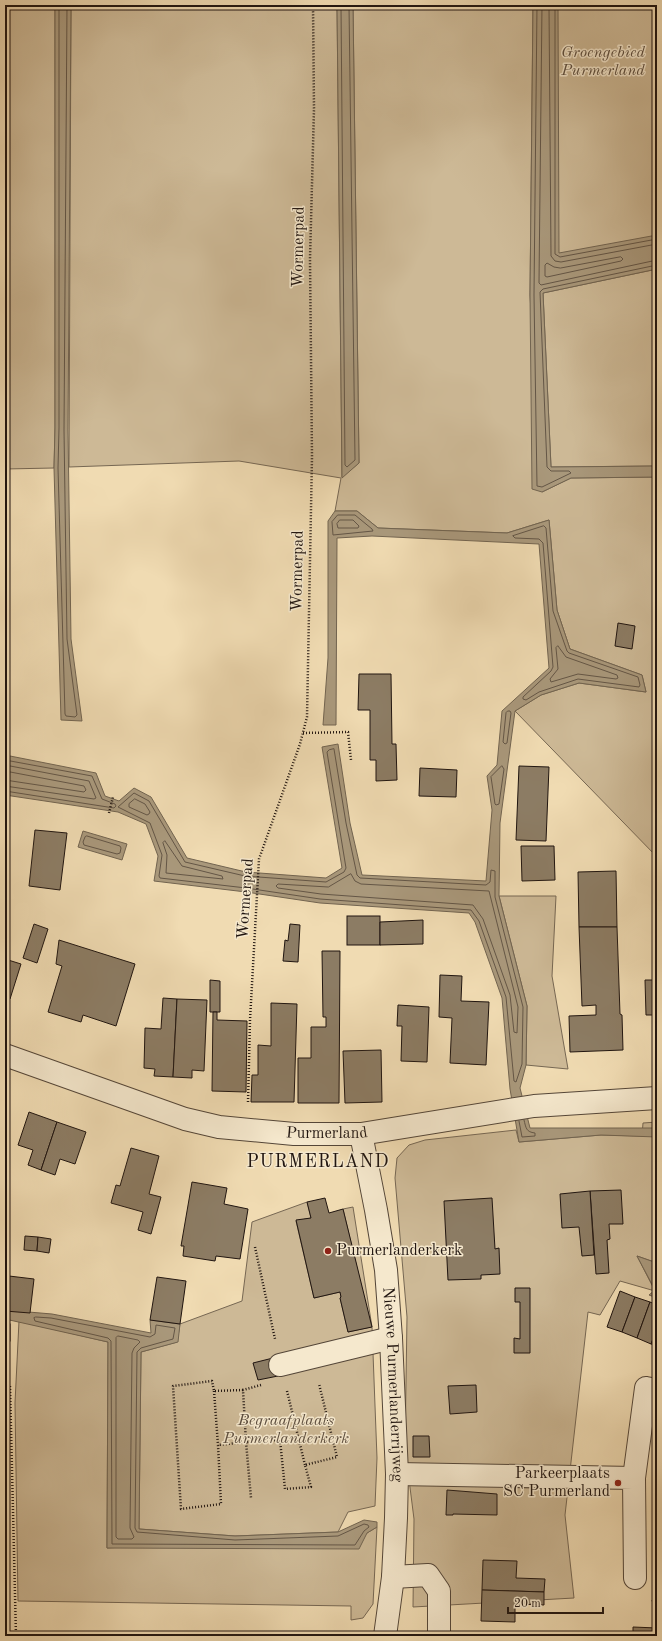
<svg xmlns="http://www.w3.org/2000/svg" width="662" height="1641" viewBox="0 0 662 1641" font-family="'Old Standard TT',serif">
<rect width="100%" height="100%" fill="#f0dbb2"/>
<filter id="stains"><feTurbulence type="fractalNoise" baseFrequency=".005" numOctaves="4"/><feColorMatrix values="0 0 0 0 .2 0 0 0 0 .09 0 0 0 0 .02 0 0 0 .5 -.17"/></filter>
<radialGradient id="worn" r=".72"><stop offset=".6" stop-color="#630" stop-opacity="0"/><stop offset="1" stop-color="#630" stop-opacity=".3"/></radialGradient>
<g fill="#cdb996" stroke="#766753">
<polygon points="5,5 55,5 55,428 54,468 5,469"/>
<polygon points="71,5 337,5 342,477 359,463 353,5 533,5 530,295 542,492 571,478 657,477 657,857 515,711 541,695 579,683 646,692 642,675 570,649 557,610 549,520 507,533 378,528 357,511 335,511 341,478 239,461 69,467"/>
<polygon points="548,5 657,5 657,253 552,275"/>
<polygon points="657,269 657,466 551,467 543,293"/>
<polygon points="499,896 556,896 552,976 568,1069 526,1065 527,1006"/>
<polygon points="657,1122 657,1263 637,1256 655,1291 620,1281 600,1315 588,1312 565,1515 574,1598 413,1607 414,1519 405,1448 407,1317 395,1178 397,1158 409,1145 425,1140 516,1130 519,1142 601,1135 642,1136 643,1123"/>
<polygon points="307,1202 311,1218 296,1221 314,1298 340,1292 341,1297 340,1298 348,1332 371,1327 343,1209 353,1207 372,1327 377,1458 375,1506 348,1512 338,1532 235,1536 139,1529 141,1352 177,1342 180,1324 242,1301 252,1222"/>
<polygon points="19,1321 108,1342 107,1548 367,1533 377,1527 373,1604 363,1618 351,1620 351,1606 18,1601 15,1403"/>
</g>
<g fill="#a9987b" stroke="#726450">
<polygon points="55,5 71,5 68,430 71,639 82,721 61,720 54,468 55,428"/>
<polygon points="337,5 353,5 359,463 342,478"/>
<polygon points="533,5 558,5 559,253 657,235 657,269 543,293 551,467 657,466 657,477 571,478 542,492 532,489 530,295"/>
<polygon points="335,511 357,511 378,528 507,533 549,520 557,610 570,649 642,675 646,692 579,683 541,695 515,711 500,823 499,896 527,1006 526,1065 520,1088 530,1128 657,1128 657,1137 601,1135 519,1142 510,1089 502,998 475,922 469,913 320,903 246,892 154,881 158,856 146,824 118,812 5,795 5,755 96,773 105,796 119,801 134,788 151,797 187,858 246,872 326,878 342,868 322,747 338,744 350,823 362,875 486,881 492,810 487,776 497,765 502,711 549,668 539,544 372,536 337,538 336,725 323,725 328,658 328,521"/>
<polygon points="83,831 127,844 122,860 78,847"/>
<polygon points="637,1256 657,1263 657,1298 649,1295 655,1290"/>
<polygon points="5,1310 52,1314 151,1333 150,1320 180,1324 178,1342 141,1352 139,1529 235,1536 338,1532 364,1520 377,1522 377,1527 367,1533 359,1549 107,1548 108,1342 5,1319"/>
</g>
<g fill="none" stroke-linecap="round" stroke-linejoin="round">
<g stroke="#645646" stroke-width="1">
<polyline points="59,5 59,428 58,468 65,714 66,716 75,717 77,715 67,639 64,430 67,5"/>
<polyline points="341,5 345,465 347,467 355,460 349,5"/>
<polyline points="537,5 534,295 537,486 542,487 571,473 569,471 551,471 547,467 540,292 543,289 657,265"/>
<polyline points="542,5 539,283 541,285 657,260"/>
<polyline points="549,5 551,256 555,261 561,262 657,244"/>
<polyline points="555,5 555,254 560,257 657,239"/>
<polygon points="621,257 623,259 621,261 547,277 545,276 545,265 547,263 554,267 560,268"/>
<polygon points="338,515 355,515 372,529 373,531 333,535 332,522"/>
<polygon points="340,520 353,520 359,526 358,528 338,528 337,524"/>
<polygon points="544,526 546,528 553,611 567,651 569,653 638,677 640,685 639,687 578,679 539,692 526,700 523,699 523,697 551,671 553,667 543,543 539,539 515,538 513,536"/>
<polygon points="558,646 566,657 617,675 618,678 616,679 578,674 551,682 550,679 558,669 556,648"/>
<polygon points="508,711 510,711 511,713 507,743 505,744 503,742 506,713"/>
<polygon points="334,749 346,823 357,875 360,878 486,885 490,882 491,870 495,871 495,897 523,1007 522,1064 516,1082 514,1081 506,997 479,921 471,910 320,899 246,888 160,878 159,876 162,855 150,823 118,807 134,793 149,801 185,862 245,876 326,882 344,872 346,868 327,752 329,750"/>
<polyline points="5,760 92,776 102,799 115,804 116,806 114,808 5,791"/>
<polyline points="5,765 89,781 96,798 94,799 5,786"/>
<polygon points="502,766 504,769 499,804 496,805 495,804 491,777"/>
<polyline points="5,771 84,786 86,790 84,792 5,780"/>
<polygon points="135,799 145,804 150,812 149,814 147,815 129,807 129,804"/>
<polygon points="87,836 120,846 121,848 120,853 117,854 84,845 83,842 85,837"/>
<polygon points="165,841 182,866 222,876 223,879 166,873 167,855 163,843"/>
<polygon points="351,874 355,881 361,884 489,891 518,1007 517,1033 514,1032 510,995 483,919 473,905 321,894 278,888 276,886 278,884 328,887"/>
<path d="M 519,1121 L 522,1137 L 535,1136 L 535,1133 C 526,1132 526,1128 524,1120"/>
<polygon points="36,1317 51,1318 150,1337 155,1334 156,1325 175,1328 173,1339 141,1348 137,1352 135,1528 137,1532 235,1540 338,1536 364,1524 368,1525 369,1527 364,1531 355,1545 112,1544 111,1341 108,1338 35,1321 34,1318"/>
<polygon points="118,1336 138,1340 140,1342 134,1348 132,1353 130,1528 134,1537 132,1539 118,1539 116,1537 116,1338"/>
</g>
</g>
<g fill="#8c7c64" stroke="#201510">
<polygon points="618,623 635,626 632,649 615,646"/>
<polygon points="359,674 391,674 392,744 396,744 397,780 376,781 376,760 370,760 370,710 358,710"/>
<polygon points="519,766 549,767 546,841 516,840"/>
<polygon points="420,768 457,770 456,797 419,796"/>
<polygon points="35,830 67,833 60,890 29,886"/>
<polygon points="521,846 554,846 555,880 522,881"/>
<polygon points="616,871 617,927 579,927 578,872"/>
<rect x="347" y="916" width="33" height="29"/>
<polygon points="423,920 423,944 380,945 380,922"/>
<polygon points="34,924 48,929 37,963 23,958"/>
<polygon points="290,924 300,925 298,962 283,961 285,940 288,941"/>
<polygon points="579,927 617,927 620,1014 622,1015 623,1050 570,1052 569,1016 596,1015 596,1005 582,1006"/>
<polygon points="59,940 135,964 116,1026 83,1015 81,1022 48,1012 62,966 56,964"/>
<polygon points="322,951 340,951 339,1103 298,1103 298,1058 311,1058 311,1027 326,1027 326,1017 323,1017"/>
<polygon points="5,959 21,964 10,999 5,997"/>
<polygon points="440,975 462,976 461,1001 489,1002 486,1065 450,1063 452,1018 439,1017"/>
<polygon points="210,980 220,981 220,1012 210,1012"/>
<polygon points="645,980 657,980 657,1015 646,1015"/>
<polygon points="163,998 177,999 173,1077 154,1076 155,1069 144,1068 145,1028 161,1029"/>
<polygon points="177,999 207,1000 204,1071 192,1070 192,1078 173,1077"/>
<polygon points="271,1003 297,1004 294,1102 251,1102 252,1075 258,1075 258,1045 271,1046"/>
<polygon points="398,1005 429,1007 427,1062 401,1061 402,1026 397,1026"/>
<polygon points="213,1012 217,1012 217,1020 247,1021 246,1092 212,1091"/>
<polygon points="381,1050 382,1102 345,1103 343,1051"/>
<polygon points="29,1112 57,1122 41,1170 28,1165 33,1150 18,1145"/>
<polygon points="57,1122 86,1132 75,1164 60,1159 55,1175 41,1170"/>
<polygon points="131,1148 159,1156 149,1194 161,1197 151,1234 138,1230 143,1212 111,1203 116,1185 120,1186"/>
<polygon points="192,1182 227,1188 224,1204 248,1209 240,1259 216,1256 215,1261 183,1256 184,1246 181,1246"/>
<polygon points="621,1190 623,1224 609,1224 610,1239 607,1240 609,1273 596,1274 590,1191"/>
<polygon points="590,1191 594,1255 582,1256 579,1227 562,1228 560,1194"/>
<polygon points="325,1198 329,1213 343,1209 372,1327 348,1332 340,1298 341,1297 340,1292 314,1298 296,1220 311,1218 307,1202"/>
<polygon points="492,1198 495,1249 499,1248 500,1274 481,1275 481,1279 448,1280 444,1201"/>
<polygon points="25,1236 38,1237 37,1251 24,1250"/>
<polygon points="38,1237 51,1239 49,1253 37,1251"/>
<polygon points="9,1276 34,1279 30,1313 5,1311"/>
<polygon points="157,1277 186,1281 180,1324 150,1320"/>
<polygon points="515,1288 530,1288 530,1353 514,1353 514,1338 520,1339 520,1302 515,1302"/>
<polygon points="620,1291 635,1297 622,1332 607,1327"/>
<polygon points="635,1297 650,1302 637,1338 622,1332"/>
<polygon points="650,1302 657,1305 657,1329 651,1344 637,1338"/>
<rect x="5" y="1324" width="5" height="17"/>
<polygon points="657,1329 657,1346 651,1344"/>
<polygon points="273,1358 278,1376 258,1380 253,1363"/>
<polygon points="476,1385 477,1412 450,1414 448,1386"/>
<polygon points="413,1436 429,1436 430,1457 413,1457"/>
<polygon points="447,1490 497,1494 497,1515 453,1514 453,1515 446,1515"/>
<polygon points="483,1560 517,1561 516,1578 545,1579 544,1592 482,1590"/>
<polygon points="482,1590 544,1592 544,1605 515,1604 515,1622 481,1621"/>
<polygon points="633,1627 657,1628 657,1636 633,1636"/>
</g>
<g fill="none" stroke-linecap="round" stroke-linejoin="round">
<g stroke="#544638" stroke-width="24">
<g id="minor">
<path id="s1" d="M 5,1055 L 185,1119 L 219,1127 L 294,1134 L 361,1134 L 534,1106 L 657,1098"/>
<path id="s2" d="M 361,1134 L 376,1210 L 386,1270 L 391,1338 L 397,1474 L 396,1518 L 393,1577 L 385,1636"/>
<polyline points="280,1365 391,1338"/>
<polyline points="397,1474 634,1478 635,1578"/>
<polyline points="634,1478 646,1388 657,1390"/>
<polyline points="393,1577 428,1575 439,1591 439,1636"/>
</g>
</g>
<g stroke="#201510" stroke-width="2.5" stroke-dasharray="1 2" stroke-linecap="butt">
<polyline points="303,733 348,732 351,760"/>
<polyline points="109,813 113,797"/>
<polyline points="248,1102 250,1020 259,859 300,744 307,717 312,457 310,259 314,109 313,5"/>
<polyline points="255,1247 275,1339"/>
<polyline points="261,1385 243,1390 246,1442 280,1440 285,1489 311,1487 305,1465 337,1457 319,1384"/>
<polyline points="10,1386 16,1636"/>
<polyline points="243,1390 214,1391 212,1381 173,1386 181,1509 221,1504 218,1445 246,1442 251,1498"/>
<polyline points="214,1391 218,1445"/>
<polyline points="287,1391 305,1465"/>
<polyline points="652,1600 657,1603"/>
</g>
<use href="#minor" stroke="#f5e8cd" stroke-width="22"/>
</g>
<g fill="#8f2418" stroke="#f5e8cd" stroke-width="1.5">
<circle cx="328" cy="1251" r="4"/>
<circle cx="618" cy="1483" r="4"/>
</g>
<g text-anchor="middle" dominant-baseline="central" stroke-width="3" stroke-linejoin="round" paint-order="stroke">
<g font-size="16" font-style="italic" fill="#5d4e3f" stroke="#f5e8cd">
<text x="603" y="53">Groengebied<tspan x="603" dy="18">Purmerland</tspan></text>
<text x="286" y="1421">Begraafplaats<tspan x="286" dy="18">Purmerlanderkerk</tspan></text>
</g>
<g font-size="16" fill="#201510" stroke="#f5e8cd">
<text transform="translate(299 247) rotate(-89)">Wormerpad</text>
<text transform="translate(298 571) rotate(-89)">Wormerpad</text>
<text transform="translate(246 899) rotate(-86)">Wormerpad</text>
<text stroke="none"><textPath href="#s1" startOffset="334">Purmerland</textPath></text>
<text stroke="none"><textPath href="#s2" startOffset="253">Nieuwe Purmerlanderrijweg</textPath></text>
</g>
<g font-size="16" fill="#201510" stroke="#f5e8cd" text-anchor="start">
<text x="336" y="1251">Purmerlanderkerk</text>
<text x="610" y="1474" text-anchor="end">Parkeerplaats<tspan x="610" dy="18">SC Purmerland</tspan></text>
</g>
<g font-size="18" letter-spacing="1" fill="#201510" stroke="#f5e8cd">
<text x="318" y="1162">PURMERLAND</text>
</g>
</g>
<rect width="662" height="1641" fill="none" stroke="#f0dbb2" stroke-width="20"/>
<rect x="6" y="6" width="650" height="1629" fill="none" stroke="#201510" stroke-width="2"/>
<rect x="10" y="10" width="642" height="1621" fill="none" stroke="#201510"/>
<path d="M508 1607v6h95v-6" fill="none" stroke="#201510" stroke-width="2"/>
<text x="514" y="1607" font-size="12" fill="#201510" stroke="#f5e8cd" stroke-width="3" paint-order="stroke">20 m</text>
<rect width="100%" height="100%" filter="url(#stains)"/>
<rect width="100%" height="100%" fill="url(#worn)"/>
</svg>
